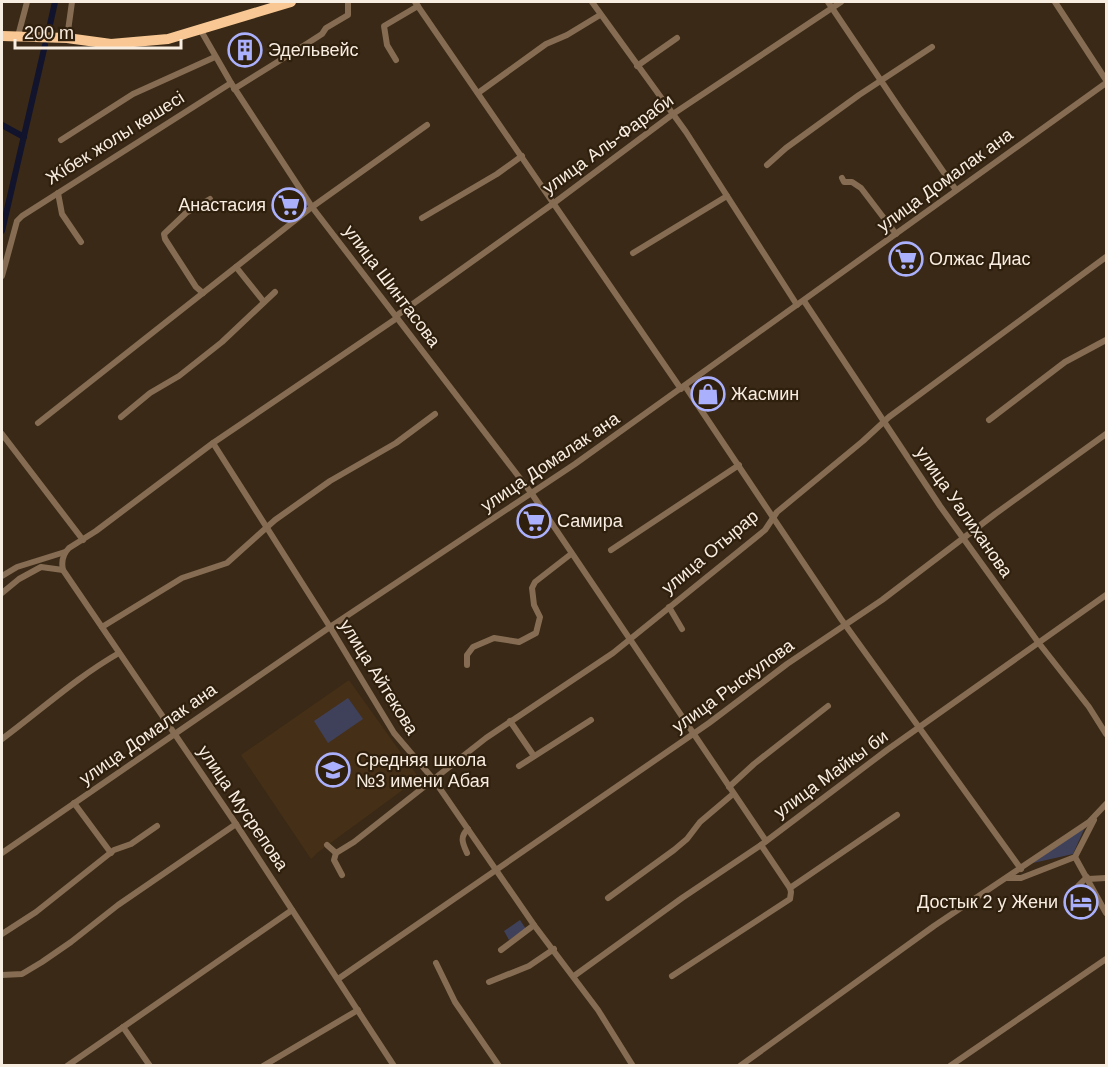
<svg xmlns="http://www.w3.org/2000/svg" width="1108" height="1067" viewBox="0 0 1108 1067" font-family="Arial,sans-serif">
<rect width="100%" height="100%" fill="#392916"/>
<polygon fill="#452f17" points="349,680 419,778 317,853 311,859 241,755"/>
<g fill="#3f415b">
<polygon points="348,698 363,719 328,743 314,721"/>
<polygon points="1085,827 1073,854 1033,863"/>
<polygon points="520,920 526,929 509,940 504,931"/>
</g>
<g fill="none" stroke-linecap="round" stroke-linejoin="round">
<g stroke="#12132c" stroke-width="6">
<polyline points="49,29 55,2"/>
<polyline points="2,125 24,137"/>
<polyline points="2,231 45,45"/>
</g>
<g stroke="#856c52" stroke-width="6">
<polyline points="415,2 681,389"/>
<polyline points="592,2 686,132 797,305"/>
<polyline points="828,2 900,109 956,190"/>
<polyline points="1055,2 1106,80"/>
<polyline points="200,29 231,83 312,207 532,494 766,841"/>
<polyline points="18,36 27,2"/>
<polyline points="67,38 72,2"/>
<polyline points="396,60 387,45 384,26 418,6"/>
<polyline points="637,66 677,38"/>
<polyline points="234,89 308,43 322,34 326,28 348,15 348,2"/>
<polyline points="478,93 546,44 567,35 600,15"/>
<polyline points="61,140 133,94 215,57"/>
<polyline points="767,165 786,148 859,95 932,47"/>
<polyline points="842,178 844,182 852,182 861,188 896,234"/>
<polyline points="58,193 62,214 81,242"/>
<polyline points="422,218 497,174 522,156"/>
<polyline points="633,253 727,196"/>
<polyline points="236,267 264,302"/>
<polyline points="2,276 17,221 22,216 231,83"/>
<polyline points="203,293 196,287 165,239 164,234 186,213 210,199"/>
<polyline points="804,301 940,506 1038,642 1089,707 1106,734"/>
<polyline points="396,316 554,203 673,114 841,2"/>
<polyline points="685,386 841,619 1021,869"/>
<polyline points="121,417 150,393 179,376 222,342 275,292"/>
<polyline points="989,420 1065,362 1106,340"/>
<polyline points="38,423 312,207 427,125"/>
<polyline points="2,434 83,540"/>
<polyline points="213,443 330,627 394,733 434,780 534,925 598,1010 633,1066"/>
<polyline points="611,550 739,465"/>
<polyline points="2,576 17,567 65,552"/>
<polyline points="2,593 19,579 41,567 63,570"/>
<polyline points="669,607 682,629"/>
<polyline points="102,627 182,578 227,563 275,520 330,481 396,443 435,414"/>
<polyline points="467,665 467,655 473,647 494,638 519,642 536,633 540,617 534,605 532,588 535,582 571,554"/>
<polyline points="510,721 534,756"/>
<path d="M 2,739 C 41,710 77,677 119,653"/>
<polyline points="519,766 591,720"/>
<polyline points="729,787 754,764 828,706"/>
<polyline points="74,803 111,853"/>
<polyline points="327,845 336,853 354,842 486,738 613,653 765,530 777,512 863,441 889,417 1106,257"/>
<polyline points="2,853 330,627 575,464 1106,83"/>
<polyline points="336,853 334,860 342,875"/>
<path d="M 467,853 C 463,844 459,837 468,829"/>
<polyline points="1075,857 1106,913"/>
<polyline points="1007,878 1021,878 1075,857 1094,820"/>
<polyline points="1088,879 1106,878"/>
<polyline points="1078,886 1087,877"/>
<polyline points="790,888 897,815"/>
<polyline points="608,898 674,850 687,839 700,822 733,794"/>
<polyline points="2,934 36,912 114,850 131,844 157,826"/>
<polyline points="501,950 534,925"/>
<polyline points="436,963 455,1002 499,1066"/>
<polyline points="2,975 22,974 42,962 71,942 118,905 236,824"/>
<polyline points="574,976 682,898 761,845 887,750 1106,595"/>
<polyline points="672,976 790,899 791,892 790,888 761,845"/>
<polyline points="338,979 709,723 787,664 882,600 995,514 1106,434"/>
<polyline points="489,982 529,966 554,949"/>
<polyline points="123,1027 150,1066"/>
<polyline points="67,1066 292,910"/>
<polyline points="263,1066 358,1010"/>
<path d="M 394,1066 L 236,824 L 63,570 C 61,561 63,554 69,548 L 96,531 L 213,443 L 397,318"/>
<polyline points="740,1066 934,926 1089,822 1106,804"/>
<polyline points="950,1066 1106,959"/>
</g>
<polyline stroke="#f8c793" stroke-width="10" points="2,36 67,38 111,44 168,39 291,2"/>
</g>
<defs>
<g id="building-ring" transform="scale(1.725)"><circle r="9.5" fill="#2f1f0d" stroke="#aab0fc" stroke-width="1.5"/><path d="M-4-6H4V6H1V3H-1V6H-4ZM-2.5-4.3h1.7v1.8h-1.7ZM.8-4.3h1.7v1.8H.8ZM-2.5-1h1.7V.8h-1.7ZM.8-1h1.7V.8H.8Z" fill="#aab0fc"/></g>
<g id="supermarket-ring" transform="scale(1.725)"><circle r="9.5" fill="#2f1f0d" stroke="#aab0fc" stroke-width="1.5"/><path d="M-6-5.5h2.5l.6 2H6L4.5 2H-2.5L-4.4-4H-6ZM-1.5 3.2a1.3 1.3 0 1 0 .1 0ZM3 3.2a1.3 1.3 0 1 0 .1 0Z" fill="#aab0fc"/></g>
<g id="shop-ring" transform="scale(1.725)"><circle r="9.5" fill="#2f1f0d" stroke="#aab0fc" stroke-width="1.5"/><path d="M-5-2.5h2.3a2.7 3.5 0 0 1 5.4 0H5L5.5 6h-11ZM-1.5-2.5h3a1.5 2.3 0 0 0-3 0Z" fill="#aab0fc"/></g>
<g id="school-ring" transform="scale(1.725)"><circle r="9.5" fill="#2f1f0d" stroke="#aab0fc" stroke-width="1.5"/><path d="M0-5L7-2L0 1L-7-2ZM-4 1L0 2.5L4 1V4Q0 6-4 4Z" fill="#aab0fc"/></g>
<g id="hotel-ring" transform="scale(1.725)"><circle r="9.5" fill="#2f1f0d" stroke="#aab0fc" stroke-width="1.5"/><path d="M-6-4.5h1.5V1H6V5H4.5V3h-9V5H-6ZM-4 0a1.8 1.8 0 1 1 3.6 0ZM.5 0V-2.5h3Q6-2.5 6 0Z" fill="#aab0fc"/></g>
</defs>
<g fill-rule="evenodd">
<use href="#building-ring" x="245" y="50"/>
<use href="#supermarket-ring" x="289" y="205"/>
<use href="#supermarket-ring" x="906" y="259"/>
<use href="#shop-ring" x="708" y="394"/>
<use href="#supermarket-ring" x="534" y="521"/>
<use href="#school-ring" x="333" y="770"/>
<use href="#hotel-ring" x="1081" y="902"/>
</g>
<g text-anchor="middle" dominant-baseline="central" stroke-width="4.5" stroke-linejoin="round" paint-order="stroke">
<g font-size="18" fill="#f8ede1" stroke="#2f1f0d" text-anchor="start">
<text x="268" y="50">Эдельвейс</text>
<text x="266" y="205" text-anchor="end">Анастасия</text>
<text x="929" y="259">Олжас Диас</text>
<text x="731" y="394">Жасмин</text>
<text x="557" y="521">Самира</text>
<text x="356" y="760">Средняя школа<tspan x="356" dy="21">№3 имени Абая</tspan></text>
<text x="1058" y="902" text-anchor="end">Достык 2 у Жени</text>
</g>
<g font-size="18" fill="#f8ede1" stroke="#2f1f0d">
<text transform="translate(115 138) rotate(-32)">Жібек жолы көшесі</text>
<text transform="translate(608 144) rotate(-36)">улица Аль-Фараби</text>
<text transform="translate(945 180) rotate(-36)">улица Домалак ана</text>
<text transform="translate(392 286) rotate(53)">улица Шинтасова</text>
<text transform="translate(550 462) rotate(-34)">улица Домалак ана</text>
<text transform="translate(964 512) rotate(55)">улица Уалиханова</text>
<text transform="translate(710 552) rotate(-40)">улица Отырар</text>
<text transform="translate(379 677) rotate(58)">улица Айтекова</text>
<text transform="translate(733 686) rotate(-36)">улица Рыскулова</text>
<text transform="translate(148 734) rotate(-35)">улица Домалак ана</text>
<text transform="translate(831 774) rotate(-36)">улица Майкы би</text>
<text transform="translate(243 808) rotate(56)">улица Мусрепова</text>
</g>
</g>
<rect width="1108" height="1067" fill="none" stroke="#f8ede1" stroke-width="6"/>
<path d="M15 39v9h166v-9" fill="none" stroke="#f8ede1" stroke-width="3"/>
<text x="24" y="39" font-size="18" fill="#f8ede1" stroke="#2f1f0d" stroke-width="4.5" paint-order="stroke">200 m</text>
</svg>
